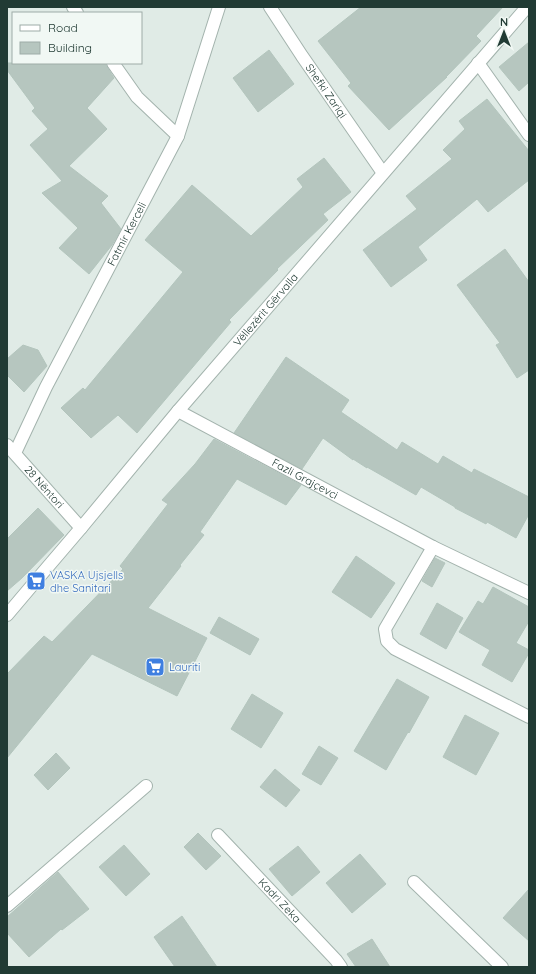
<svg xmlns="http://www.w3.org/2000/svg" width="536" height="974" viewBox="0 0 536 974" font-family="Quicksand,sans-serif">
<rect width="100%" height="100%" fill="#e0ebe6"/>
<g fill="#b6c6bf" stroke="#b3c5bd">
<polygon points="361,7 503,7 476,36 481,41 446,77 447,77 389,130 348,86 351,83 318,41"/>
<polygon points="529,42 529,82 519,91 499,67"/>
<polygon points="269,50 294,84 258,112 233,78"/>
<polygon points="7,63 105,63 107,67 114,78 87,108 107,129 69,166 108,196 101,203 121,229 112,245 89,274 59,248 78,228 42,193 62,181 30,145 48,129 32,111 35,108 7,70"/>
<polygon points="487,99 529,151 529,180 488,212 477,199 418,247 427,260 391,287 363,250 417,209 406,196 452,159 443,150 465,129 459,121"/>
<polygon points="324,158 351,192 323,214 328,220 277,269 278,270 229,320 231,322 137,433 118,415 91,438 61,408 83,388 85,390 183,272 145,240 192,185 251,236 303,187 297,179"/>
<polygon points="505,249 529,282 529,370 517,378 496,345 500,343 457,285"/>
<polygon points="23,345 38,350 47,366 24,392 7,375 7,359"/>
<polygon points="286,357 349,400 341,412 397,450 402,442 438,464 443,456 472,473 474,469 529,497 529,514 516,538 487,522 486,524 455,508 455,507 421,487 416,495 367,467 367,468 353,459 353,460 323,438 302,469 234,433"/>
<polygon points="214,439 301,485 286,505 237,479 200,532 204,535 180,565 181,566 148,608 207,638 177,696 92,654 7,758 7,674 44,636 52,642 123,569 120,566 168,504 162,500 195,464"/>
<polygon points="38,508 64,535 22,578 7,591 7,539"/>
<polygon points="356,556 395,583 371,618 332,592"/>
<polygon points="435,558 445,563 432,587 422,581"/>
<polygon points="493,587 529,607 529,621 516,643 529,650 529,653 512,682 482,665 490,650 459,632 478,601 483,604"/>
<polygon points="437,603 463,618 446,649 420,634"/>
<polygon points="219,617 259,639 250,655 210,633"/>
<polygon points="397,679 429,697 409,733 408,732 386,770 354,751"/>
<polygon points="252,694 283,713 261,748 231,729"/>
<polygon points="465,715 499,733 476,775 443,757"/>
<polygon points="319,746 338,758 321,785 302,774"/>
<polygon points="56,753 70,768 48,790 34,775"/>
<polygon points="275,769 300,790 286,807 260,787"/>
<polygon points="198,833 221,856 206,870 184,847"/>
<polygon points="124,845 150,874 126,896 99,867"/>
<polygon points="298,846 320,872 292,896 269,869"/>
<polygon points="360,854 386,884 352,913 326,883"/>
<polygon points="58,872 89,909 62,930 61,929 29,957 7,933 7,917"/>
<polygon points="529,889 529,941 503,918"/>
<polygon points="182,916 217,967 175,967 154,937"/>
<polygon points="372,939 390,967 356,967 347,954"/>
</g>
<g fill="none" stroke-linecap="round" stroke-linejoin="round">
<g stroke="#a3b3ad" stroke-width="14">
<g id="minor">
<polyline points="73,7 77,13"/>
<path id="s1" d="M 270,7 L 302,56 L 383,173"/>
<polyline points="113,63 137,97 178,136"/>
<polyline points="478,63 529,135"/>
<path id="s2" d="M 178,411 L 433,547 L 529,593"/>
<path id="s3" d="M 15,453 L 46,387 L 178,136 L 219,7"/>
<polyline points="433,547 385,629 387,641 395,649 529,717"/>
<path id="s4" d="M 218,835 L 336,960 L 341,967"/>
<polyline points="414,882 502,967"/>
<polyline points="7,906 146,786"/>
</g>
</g>
<g stroke="#a3b3ad" stroke-width="14">
<g id="tertiary">
<path id="s5" d="M 7,445 L 81,528"/>
<path id="s6" d="M 7,615 L 40,576 L 81,528 L 178,411 L 527,7"/>
</g>
</g>
<use href="#minor" stroke="#fff" stroke-width="12"/>
<use href="#tertiary" stroke="#fff" stroke-width="12"/>
</g>
<defs>
<g id="supermarket-square" transform="scale(1)"><rect x="-9" y="-9" width="18" height="18" rx="4" fill="#3f7fe0" stroke="#f1f8f4"/><path d="M-6-5.5h2.5l.6 2H6L4.5 2H-2.5L-4.4-4H-6ZM-1.5 3.2a1.3 1.3 0 1 0 .1 0ZM3 3.2a1.3 1.3 0 1 0 .1 0Z" fill="#fff"/></g>
</defs>
<g fill-rule="evenodd">
<use href="#supermarket-square" x="36" y="581"/>
<use href="#supermarket-square" x="155" y="667"/>
</g>
<g text-anchor="middle" dominant-baseline="central" stroke-width="3" stroke-linejoin="round" paint-order="stroke">
<g font-size="11" fill="#213b34" stroke="#f1f8f4">
<text stroke="none"><textPath href="#s1" startOffset="101">Shefki Zariqi</textPath></text>
<text stroke="none"><textPath href="#s3" startOffset="246">Fatmir Kerceli</textPath></text>
<text stroke="none"><textPath href="#s6" startOffset="400">Vëllezërit Gërvalla</textPath></text>
<text stroke="none"><textPath href="#s2" startOffset="144">Fazli Grajçevci</textPath></text>
<text stroke="none"><textPath href="#s5" startOffset="56">28 Nëntori</textPath></text>
<text stroke="none"><textPath href="#s4" startOffset="90">Kadri Zeka</textPath></text>
</g>
<g font-size="11" fill="#366cbe" stroke="#f1f8f4" text-anchor="start">
<text x="50" y="575">VASKA Ujsjells<tspan x="50" dy="13">dhe Sanitari</tspan></text>
<text x="169" y="667">Lauriti</text>
</g>
</g>
<rect width="536" height="974" fill="none" stroke="#213b34" stroke-width="16"/>
<rect x="12" y="12" width="130" height="52" fill="#f1f8f4" stroke="#9eaca7"/>
<rect x="20" y="25" width="20" height="6" fill="#ffffff" stroke="#9eaca7"/>
<text x="48" y="32" font-size="12" fill="#213b34">Road</text>
<rect x="20" y="42" width="20" height="12" fill="#b6c6bf" stroke="#9eaca7"/>
<text x="48" y="52" font-size="12" fill="#213b34">Building</text>
<g transform="translate(504 32)" stroke="#f1f8f4" stroke-width="3" paint-order="stroke">
<path d="M0-3L7 15L0 10L-7 15Z" fill="#213b34"/>
<text y="-6" font-size="11" font-weight="bold" text-anchor="middle" fill="#213b34">N</text>
</g>
</svg>
